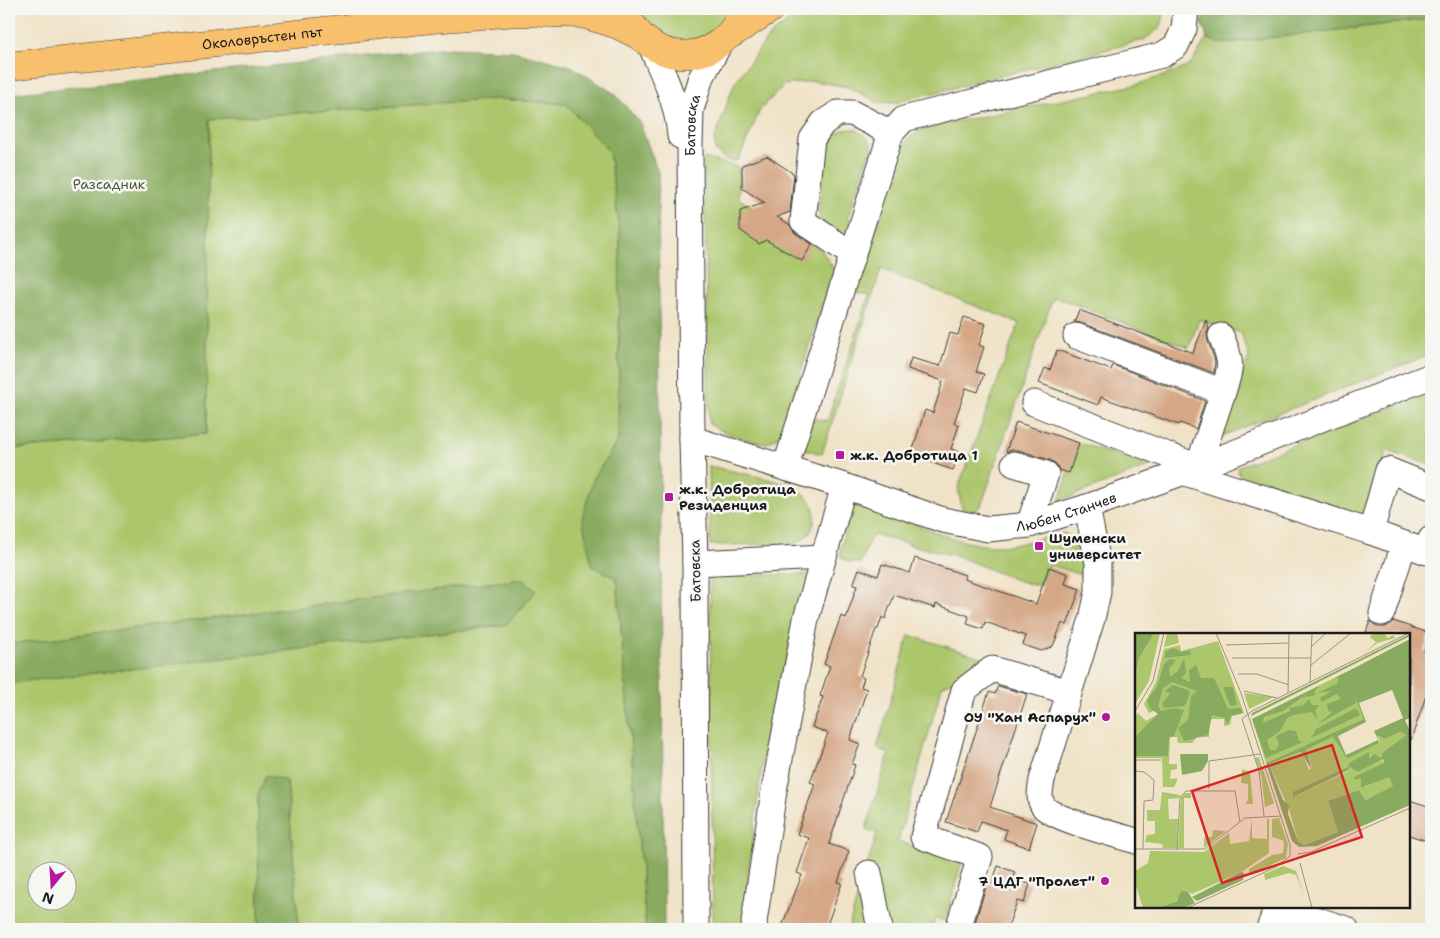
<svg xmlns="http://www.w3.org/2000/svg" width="1440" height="938" viewBox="0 0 1440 938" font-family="'Shantell Sans',sans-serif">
<rect width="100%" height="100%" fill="#f6f6f2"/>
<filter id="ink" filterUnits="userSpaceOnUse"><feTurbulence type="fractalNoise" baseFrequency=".02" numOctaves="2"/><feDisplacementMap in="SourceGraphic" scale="10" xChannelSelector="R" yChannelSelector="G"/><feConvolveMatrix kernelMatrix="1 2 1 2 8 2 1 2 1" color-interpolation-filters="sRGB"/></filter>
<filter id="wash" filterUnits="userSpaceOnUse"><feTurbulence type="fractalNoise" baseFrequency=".0096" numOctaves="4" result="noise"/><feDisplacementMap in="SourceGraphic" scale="20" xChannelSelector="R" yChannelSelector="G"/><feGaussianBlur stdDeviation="1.12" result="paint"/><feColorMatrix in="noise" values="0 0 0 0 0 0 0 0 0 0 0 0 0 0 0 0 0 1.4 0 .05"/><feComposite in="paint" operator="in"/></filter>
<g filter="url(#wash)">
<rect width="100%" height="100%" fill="#f0e2c6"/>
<g fill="#acc66c" stroke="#647144" fill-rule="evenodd">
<polygon points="634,9 734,9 726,26 696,46 660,41 635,15"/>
<polygon points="810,9 1165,9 1161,27 1144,40 893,103 877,102 848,87 814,81 784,85 760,110 739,159 734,162 725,159 716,152 714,141 734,84 769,36 803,11"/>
<path d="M 1431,19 L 1431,354 L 1219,437 L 1249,356 L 1241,333 L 1199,320 L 1189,348 L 1056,297 L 1052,300 L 981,506 L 975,511 L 962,509 L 958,488 L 1019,323 L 881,269 L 822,454 L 807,450 L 804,447 L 813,418 L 827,421 L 869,295 L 855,292 L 901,152 C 910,132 921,130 941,125 L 1135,85 L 1175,72 L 1190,65 L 1207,38 L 1217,43 L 1227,43 Z"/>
<path d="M 500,99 L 566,104 L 609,151 L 620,234 L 618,440 L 594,478 L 617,579 L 646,929 L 299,929 L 287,781 L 258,795 L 259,929 L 9,929 L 9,683 L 506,625 L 522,579 L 9,644 L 9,449 L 206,434 L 209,119 ZM 38,870 L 68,870 L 68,900 L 38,900 Z"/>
<path d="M 855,129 C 867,136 873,141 874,155 L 869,154 L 848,218 L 855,221 L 852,229 L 840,233 L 820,219 L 818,210 L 826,145 L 833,136 L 842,130 Z"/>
<path d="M 704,158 L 738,167 L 740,177 L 738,198 L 822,251 L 832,266 L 835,273 L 827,290 L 781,435 C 776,438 772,441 767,443 C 754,445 720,431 709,424 Z"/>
<polygon points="1431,392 1431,465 1387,451 1362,515 1249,484 1240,477 1237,467"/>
<polygon points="1079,443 1132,460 1136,451 1152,461 1150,466 1059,501"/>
<path d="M 709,466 C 723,469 737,472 751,475 C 775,481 821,487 814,523 C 812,533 802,541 793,544 L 710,545 Z"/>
<path d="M 860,504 C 873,509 887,513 900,518 C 933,530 963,546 999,546 C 1022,546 1042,536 1064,533 C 1079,538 1083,561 1081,575 L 1050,565 L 1046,571 L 1041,585 L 1033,585 L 1014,579 L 957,556 L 915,546 L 876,535 L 870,539 L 860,563 L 849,562 L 841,557 L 840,551 C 845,537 845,512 860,504 Z"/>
<polygon points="813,574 791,641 765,741 748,877 746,929 713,929 710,576"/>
<polygon points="909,635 984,658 980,667 942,686 898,841 962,861 945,921 935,919 932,929 848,929 877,833 866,829 889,753 877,748"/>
</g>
<g fill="#89ab60" stroke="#52643e">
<polygon points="1203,9 1431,9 1431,19 1227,43 1217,43 1207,38 1202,23"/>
<polygon points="450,48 513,51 571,66 615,94 640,123 658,172 664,929 646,929 617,579 592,566 582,518 594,478 618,440 620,234 609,151 566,104 500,99 209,119 206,434 9,449 9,94 356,57"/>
<polygon points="522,579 536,591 506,625 9,683 9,644"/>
<polygon points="266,775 287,781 299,929 259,929 258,795"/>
</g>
<g id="blocks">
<g fill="#d5a786">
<polygon points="767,156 794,174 790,212 777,217 789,224 795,233 812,244 802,261 766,240 759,244 740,230 740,211 765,203 742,188 742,165"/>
<polygon points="1079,310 1193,353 1206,320 1209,328 1207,334 1208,341 1215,361 1214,373 1081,323 1074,322"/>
<polygon points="964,317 986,324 979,345 984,347 976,372 984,374 978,392 966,388 954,423 959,425 951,449 959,452 953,470 911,456 925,410 933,413 943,381 908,369 911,358 940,366 950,333 958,335"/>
<polygon points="1057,350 1111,370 1113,365 1205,401 1196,429 1180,423 1179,425 1101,397 1098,405 1039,383 1045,368 1050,370"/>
<polygon points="1016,422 1079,443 1069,473 1059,470 1056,464 1050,460 1018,450 1011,450 1006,452"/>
<polygon points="915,558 965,575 964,579 1036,604 1049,567 1068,574 1065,584 1080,589 1067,625 1062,623 1053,646 1042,651 1023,645 1026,636 985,622 983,629 967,624 969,616 936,604 935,608 894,595 885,619 882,617 878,629 876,629 860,676 864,678 861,687 867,689 850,740 860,744 852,764 855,765 829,844 849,851 838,882 842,883 827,925 822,924 820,929 793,929 782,926 802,875 797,873 809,838 797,834 815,784 810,782 828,733 812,727 823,697 820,696 830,666 824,664 841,616 846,618 857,586 853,585 859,569 878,576 882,564 910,573"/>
<polygon points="1370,621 1378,627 1386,627 1393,621 1429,633 1424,651 1431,653 1431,681 1411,740 1409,740 1409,634 1374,634 1366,632"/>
<polygon points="998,686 1027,694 990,807 1037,823 1029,848 1004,839 1007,830 981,821 977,832 946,822 989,692 995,694"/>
<polygon points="1409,800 1431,807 1431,842 1409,835"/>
<polygon points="998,866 1015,872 1012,879 1030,884 1024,903 1017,901 1007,929 984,929 974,926 987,883 992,884"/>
</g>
</g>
</g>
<g filter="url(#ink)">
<use href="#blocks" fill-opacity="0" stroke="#3c3a36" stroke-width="1"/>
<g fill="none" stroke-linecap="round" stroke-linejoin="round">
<g stroke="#3c3a36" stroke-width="27">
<g id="minor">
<path d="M 651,46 C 664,77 677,101 680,136"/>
<polyline points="853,255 803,221 812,139 823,123 838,113 852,113 891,133"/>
<path d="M 1221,336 C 1232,362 1232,365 1223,392"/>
<polyline points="1034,403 1198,467 1223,392 1076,336"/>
<path id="s1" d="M 692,439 L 844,486 L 943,520 L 988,529 L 1029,525 L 1087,507 L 1198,467 L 1431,376"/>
<polyline points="1014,464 1046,474 1029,525"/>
<polyline points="785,468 891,133 904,119 1162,55 1176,46 1184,29 1186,9"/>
<polyline points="1182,472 1371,532 1427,552 1431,539"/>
<path d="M 1087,507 L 1098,563 L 1098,592 L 1092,619 L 1042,780 C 1041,789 1037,798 1044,807 C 1052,818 1119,836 1136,841"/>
<polyline points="1371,532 1388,470 1431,487"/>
<polyline points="695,563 824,557"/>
<polyline points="1382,613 1404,544"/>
<polyline points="869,873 880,929"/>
<polyline points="1277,907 1346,929"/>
<path id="s2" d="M 696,929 L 695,563 L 692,439 L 690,145 L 691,110 L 700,80 L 720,43"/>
<polyline points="755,929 754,922 774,791 806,619 844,486"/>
<polyline points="958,929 980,857 923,837 964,690 992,669 1069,692"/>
<polyline points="1269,929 1277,907"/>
</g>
</g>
<g stroke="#3c3a36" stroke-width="29">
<g id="major">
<path d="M 630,22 C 659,71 726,63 743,9"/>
<polyline points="731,34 770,9"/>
<path id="s3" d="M 9,66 L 432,19 L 517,12 L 583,14 L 616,24 L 640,36"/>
</g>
</g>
<use href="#minor" stroke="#fff" stroke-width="25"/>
<use href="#major" stroke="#f8bf6c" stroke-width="28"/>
</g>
</g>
<g fill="#b5179e" stroke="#f6f6f2" stroke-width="2">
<rect x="835" y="450" width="10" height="10" rx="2.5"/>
<rect x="664" y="492" width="10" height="10" rx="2.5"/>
<rect x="1034" y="541" width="10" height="10" rx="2.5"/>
<circle cx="1106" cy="717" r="5"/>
<circle cx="1105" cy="881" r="5"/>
</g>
<g text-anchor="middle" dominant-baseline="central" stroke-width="5" stroke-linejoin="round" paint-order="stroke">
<g font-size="14" fill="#1c1c1c" stroke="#f6f6f2">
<text stroke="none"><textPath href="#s3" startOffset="255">Околовръстен път</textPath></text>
<text stroke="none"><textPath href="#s2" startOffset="804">Батовска</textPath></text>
<text stroke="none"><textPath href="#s1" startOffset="390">Любен Станчев</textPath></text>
<text transform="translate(695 571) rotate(-91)">Батовска</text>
</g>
<g font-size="14" fill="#4e5838" stroke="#f6f6f2">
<text x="109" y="184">Разсадник</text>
</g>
<g font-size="14" font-weight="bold" fill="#1c1c1c" stroke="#f6f6f2" text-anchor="start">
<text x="850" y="455">ж.к. Добротица 1</text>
<text x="679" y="489">ж.к. Добротица<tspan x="679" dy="16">Резиденция</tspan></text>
<text x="1049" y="538">Шуменски<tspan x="1049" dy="16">университет</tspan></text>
<text x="1096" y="717" text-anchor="end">ОУ "Хан Аспарух"</text>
<text x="1095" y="881" text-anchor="end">7 ЦДГ "Пролет"</text>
</g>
</g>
<g transform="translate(1135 633)">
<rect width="275" height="275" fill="#f0e2c6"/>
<path d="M 0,0 L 25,0 L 14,48 L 0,71 ZM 32,0 L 42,0 L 44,10 L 29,14 ZM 237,0 L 249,0 L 253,5 L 258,2 L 260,5 L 242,10 L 231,19 L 241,9 L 235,4 ZM 83,8 L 109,80 L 97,83 L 95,92 L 89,93 L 89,86 L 75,86 L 74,104 L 62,104 L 57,110 L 43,110 L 42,104 L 35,104 L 34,131 L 42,131 L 42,136 L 36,137 L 35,146 L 42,145 L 42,148 L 39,154 L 28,154 L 27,125 L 0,125 L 0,84 L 3,80 L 11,88 L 23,81 L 21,77 L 14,80 L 9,71 L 21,49 L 29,16 L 45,12 L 46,18 ZM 211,39 L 230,86 L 131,130 L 117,86 ZM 109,60 L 139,64 L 114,76 ZM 265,99 L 271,102 L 248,119 L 246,125 L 241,122 L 214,130 L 213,134 L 158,164 L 214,138 L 215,134 L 225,138 L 246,127 L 250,130 L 220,144 L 226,145 L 230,154 L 254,143 L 259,153 L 229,167 L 224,157 L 193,168 L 203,199 L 169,212 L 163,208 L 154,176 L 134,131 L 167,119 L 174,137 L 177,135 L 171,117 L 198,104 L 212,126 L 245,109 L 242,101 L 250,106 ZM 124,124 L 139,170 L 130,174 L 126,142 L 120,125 ZM 107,136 L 115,139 L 118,171 L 110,171 L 113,167 L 113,151 L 106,150 ZM 27,159 L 45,162 L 44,165 L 33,166 L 34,186 L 43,186 L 42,215 L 28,215 L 27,211 L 10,209 L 12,202 L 20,201 L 20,188 L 12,188 L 12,177 L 25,177 ZM 50,160 L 56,160 L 56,165 L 49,165 L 49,215 L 43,215 L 46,164 ZM 117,185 L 117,205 L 132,206 L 132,186 L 134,186 L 134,220 L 108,238 L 57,261 L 53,259 L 39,269 L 26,274 L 8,275 L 0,250 L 0,238 L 13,230 L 15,218 L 69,219 L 94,200 L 95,211 L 114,208 ZM 144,185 L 153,211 L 151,225 L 114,242 L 114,236 L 137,222 L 148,220 L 149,208 L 137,204 L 137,186 ZM 78,197 L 91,198 L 69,215 L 69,204 L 77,204 ZM 148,233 L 161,238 L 169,262 L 161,242 L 154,240 L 130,247 L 129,241 Z" fill="#acc66c"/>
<path d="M 0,0 L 19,0 L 4,25 L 1,36 ZM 275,1 L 275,3 L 116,83 L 117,80 ZM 275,6 L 275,85 L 270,87 L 275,98 L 275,172 L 182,213 L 164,214 L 157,208 L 131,130 L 229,86 L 221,66 L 221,70 L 183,91 L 197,79 L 193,78 L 192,71 L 206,66 L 202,61 L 187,69 L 185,65 L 197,58 L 183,60 L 203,50 L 203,45 L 200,45 ZM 257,57 L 268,85 L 239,98 L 243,107 L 211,122 L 203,103 L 231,89 L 224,70 ZM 265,99 L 271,102 L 248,119 L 246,125 L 240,121 L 234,125 L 234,119 L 214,130 L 213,134 L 158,159 L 158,164 L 214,137 L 215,134 L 223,139 L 248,126 L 249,130 L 219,144 L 219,147 L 226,145 L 226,155 L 254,144 L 258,153 L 230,167 L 224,157 L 193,168 L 203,199 L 169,212 L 163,208 L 153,181 L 154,172 L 148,167 L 134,131 L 166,119 L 177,137 L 171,117 L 198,104 L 212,126 L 244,110 L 242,102 L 250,106 ZM 39,15 L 46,19 L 55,17 L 56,22 L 29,25 L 31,18 ZM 49,25 L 51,40 L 46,45 L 55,49 L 54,37 L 61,32 L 66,45 L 79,45 L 93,76 L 106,75 L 108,80 L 96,83 L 92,92 L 90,85 L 77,82 L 73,102 L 49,108 L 43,95 L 53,87 L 56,63 L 62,58 L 37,49 L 28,55 L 23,73 L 26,78 L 39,75 L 49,77 L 39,103 L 34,105 L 33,123 L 0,123 L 0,104 L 23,81 L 15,75 L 12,67 L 22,54 L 29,31 L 35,26 L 41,27 L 34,36 L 35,44 L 43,38 ZM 38,52 L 55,58 L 52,69 L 49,73 L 29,75 L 27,71 L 35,60 L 30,58 ZM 184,53 L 179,59 L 181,62 L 166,65 L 148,78 L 129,84 L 128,90 L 155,78 L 155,75 L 168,72 L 174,66 L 177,72 L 184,72 L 180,78 L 183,87 L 177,79 L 158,82 L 152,85 L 145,98 L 132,107 L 135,117 L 141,117 L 144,112 L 141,103 L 154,97 L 161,98 L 164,108 L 168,109 L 131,125 L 117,86 ZM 88,54 L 98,54 L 102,72 L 95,73 ZM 221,75 L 225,82 L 176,105 L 181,96 ZM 45,121 L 73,121 L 73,128 L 67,138 L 47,142 ZM 106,239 L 109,240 L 108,247 L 62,268 L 57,264 ZM 46,258 L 53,259 L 60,270 L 49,275 L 23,275 L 42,268 Z" fill="#89ab60" fill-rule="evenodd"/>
<path fill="none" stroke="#9b9382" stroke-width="1" d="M 81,0 L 106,60 L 155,212 L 155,223M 91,12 L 154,10M 176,14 L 191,0M 97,25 L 176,25M 175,33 L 216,0M 103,41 L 122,41 L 154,52M 175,49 L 177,0M 109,58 L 142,65M 153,60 L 154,0M 0,78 L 18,48 L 29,0M 0,127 L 26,127M 0,138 L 9,139 L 19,147 L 18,167 L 9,168 L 8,216M 74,156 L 74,128 L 125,121M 129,183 L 124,138 L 107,86 L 117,78 L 274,0M 0,216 L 70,216 L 110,185 L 146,183M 42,217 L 45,164 L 51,158 L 100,158 L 105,189M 163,221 L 176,219 L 275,175M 165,230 L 177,275M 52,275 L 141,234 L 155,223"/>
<path fill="#d62828" fill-opacity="0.15" stroke="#d62828" stroke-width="2.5" d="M 197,112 L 227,204 L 87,250 L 57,158 Z"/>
<rect width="275" height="275" fill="none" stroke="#1c1c1c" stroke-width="2.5"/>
</g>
<rect width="1440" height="938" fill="none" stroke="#f6f6f2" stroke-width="30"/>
<g transform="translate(52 886) rotate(198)"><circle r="24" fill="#f6f6f2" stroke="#9f9f9c"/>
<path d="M0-4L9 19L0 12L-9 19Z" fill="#b5179e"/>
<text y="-8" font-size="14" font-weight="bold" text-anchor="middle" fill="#1c1c1c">N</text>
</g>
</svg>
